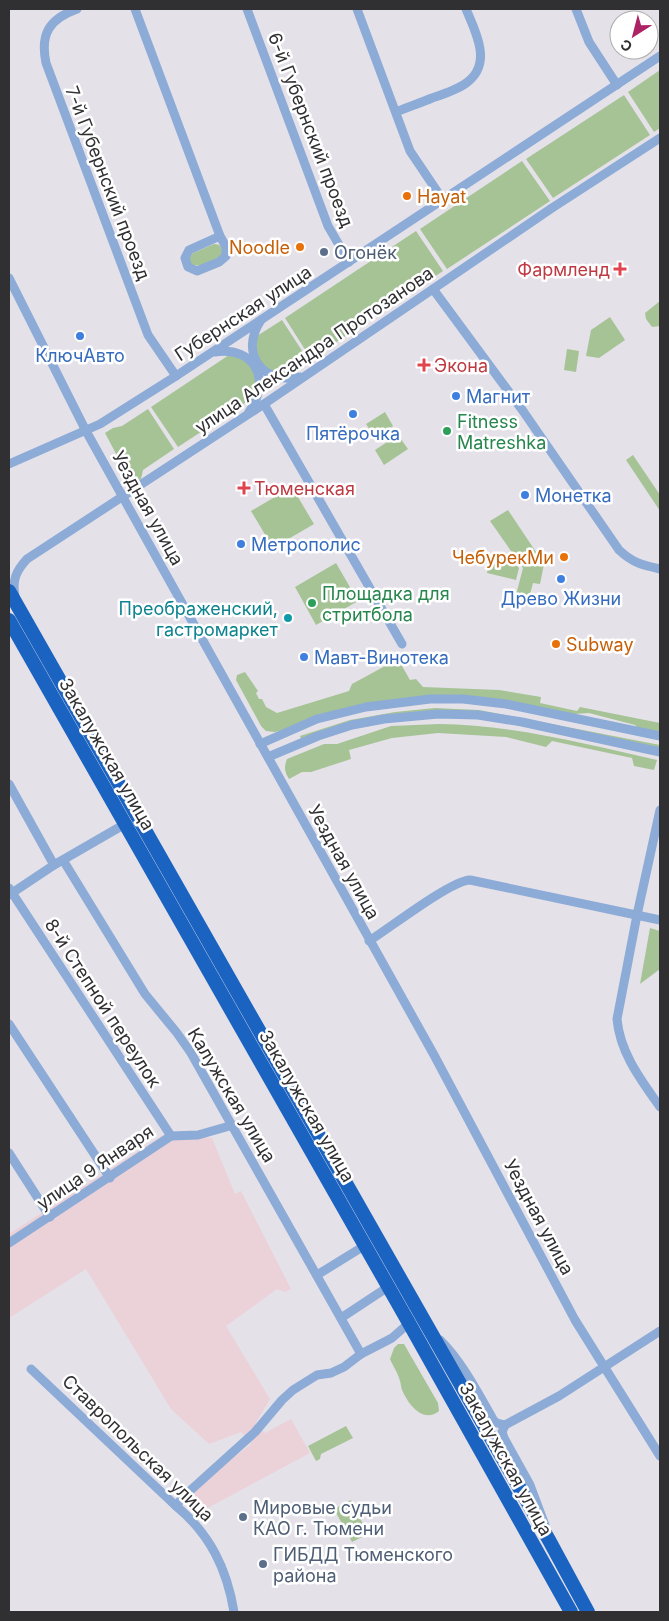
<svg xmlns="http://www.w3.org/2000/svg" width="669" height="1621" viewBox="0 0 669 1621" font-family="Inter,sans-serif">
<rect width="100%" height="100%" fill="#e5e1e9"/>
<polygon fill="#ebd1d8" points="166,1133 212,1138 235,1194 241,1191 291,1289 285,1292 277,1289 226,1326 270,1399 255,1424 265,1433 291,1419 310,1453 204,1510 192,1490 251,1444 241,1432 209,1444 171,1409 86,1269 9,1318 9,1234"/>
<g fill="#a6c396">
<polygon points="660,70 660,128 654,132 628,92"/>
<polygon points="624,95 650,135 553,198 526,159"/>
<polygon points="522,161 550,201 447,269 420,229"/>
<polygon points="416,231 443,271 311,359 285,318"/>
<path d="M 214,244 C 220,244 222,247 223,253 C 217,263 202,267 191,265 L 189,258 L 193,253 Z"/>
<polygon points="660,301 660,326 652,327 646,319 645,313"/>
<polygon points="610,317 625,340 599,358 586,356 591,330"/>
<path d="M 282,320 L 308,360 L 284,377 C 262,366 254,362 257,336 Z"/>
<polygon points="567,349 579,351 576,372 564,370"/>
<path d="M 229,355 C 254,361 258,372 254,397 L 178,447 L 151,407 Z"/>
<polygon points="148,409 174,449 143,470 141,479 136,482 129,478 105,433 113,428 122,426"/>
<polygon points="385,412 393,426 375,437 366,424"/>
<polygon points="398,435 408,449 384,465 375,450"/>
<polygon points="633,455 660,495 660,511 626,460"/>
<polygon points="292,487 314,524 273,548 251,511"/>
<polygon points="508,510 544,564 540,584 533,583 528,602 515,599 523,568 490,521"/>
<polygon points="509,554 519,568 516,580 487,573 488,568"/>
<polygon points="336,563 358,601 316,625 295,587"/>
<polygon points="398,659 410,680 416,679 423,687 499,690 541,697 540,703 577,711 580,707 660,723 660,733 638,728 635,725 589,713 574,714 480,697 438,695 385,702 275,732 266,731 261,726 236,680 237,675 245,672 258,691 256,693 259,699 262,699 266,707 277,713 349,691 352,684"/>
<polygon points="435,708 479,710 660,745 659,748 435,712 301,739 300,736 350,720 395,712"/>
<path d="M 439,724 C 513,725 585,744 657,760 L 654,770 L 634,766 L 632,758 L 552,741 L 546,747 L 506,737 L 438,733 L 392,738 L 349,750 L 351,759 L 311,772 L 302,772 L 289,779 C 284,771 284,767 287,759 L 324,744 L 337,744 L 391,726 Z"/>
<polygon points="650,928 660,931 660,969 640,984"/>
<path d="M 398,1344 L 404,1344 L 438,1403 L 439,1411 C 424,1423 410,1407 403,1392 C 401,1389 401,1384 400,1381 C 398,1373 393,1366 390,1359 L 394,1348 Z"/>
<polygon points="346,1426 353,1438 321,1454 320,1459 316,1461 308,1446"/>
<polygon points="351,1500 368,1534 352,1542 334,1509"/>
</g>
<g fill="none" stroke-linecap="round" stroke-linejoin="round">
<g stroke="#8cabd6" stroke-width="9">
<path d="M 77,9 C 49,19 40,34 46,63 L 148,335 L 176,376"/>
<polyline points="135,9 220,236 226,247 226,256 219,262 197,271 188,267 185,258 189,250 220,236"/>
<polyline points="247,9 328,226 349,262"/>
<polyline points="357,9 410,151 443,200"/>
<polyline points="576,9 589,42 617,85"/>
<path d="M 396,112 C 408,107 420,103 432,98 C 456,90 485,81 480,49 C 478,35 471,21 466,9"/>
<polyline points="9,278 86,431 434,1055 575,1320 660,1456"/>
<path d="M 433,289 L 523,411 L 619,550 C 633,563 642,565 660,569"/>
<path d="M 261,320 C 239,353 262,385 300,377"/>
<path d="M 215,352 C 255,346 272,380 249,412"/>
<polyline points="264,404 402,644"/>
<polyline points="9,464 100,424 176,376 660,56"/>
<path d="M 15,596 C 12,580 16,571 27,559 L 264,404 L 552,208 L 660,138"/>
<polyline points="260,744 317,719 366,707 430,699 463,699 506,704 660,736"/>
<polyline points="268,757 318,736 352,725 384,719 438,714 478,715 522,722 660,752"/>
<polyline points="9,784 54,865"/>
<path d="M 660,810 L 637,915 L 617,1019 C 620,1053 641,1080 660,1107"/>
<polyline points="63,860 145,994 177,1033 191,1053 361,1354"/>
<polyline points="9,888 171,1136"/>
<polyline points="9,895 54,865 125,824"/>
<path d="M 369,941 C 390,928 450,881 470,880 L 660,920"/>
<polyline points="9,1024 110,1178"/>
<polyline points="9,1153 50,1217"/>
<polyline points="9,1243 171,1136 198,1135 233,1125"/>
<polyline points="317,1275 364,1246"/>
<polyline points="341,1318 388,1287"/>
<path d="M 440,1340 C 463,1363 478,1393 494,1421 L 497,1423 L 505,1425"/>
<path d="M 31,1369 L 176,1506 C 210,1534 227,1569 234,1612"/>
<polyline points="505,1425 559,1396 660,1331"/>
<polyline points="505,1425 502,1432 504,1438 530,1485 545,1525"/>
<polyline points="176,1506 183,1497 255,1432 282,1400 293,1390 317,1375 331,1373 344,1367 361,1354 392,1338 409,1323"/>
</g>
<g stroke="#1b63c0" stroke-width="14">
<polyline points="9,591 549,1540 588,1612"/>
<polyline points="9,620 409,1323 571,1612"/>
</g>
</g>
<g fill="#e8710a" stroke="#fff" stroke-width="2">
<circle cx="407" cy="196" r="5"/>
<circle cx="300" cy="247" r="5"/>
<circle cx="564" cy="557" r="5"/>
<circle cx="556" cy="644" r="5"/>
</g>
<g fill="#5c6f8a" stroke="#fff" stroke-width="2">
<circle cx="324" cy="252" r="5"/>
<circle cx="243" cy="1517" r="5"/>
<circle cx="263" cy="1564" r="5"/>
</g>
<g fill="#e0444e" stroke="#fff" stroke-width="2">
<path d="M617.5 261.5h5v5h5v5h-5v5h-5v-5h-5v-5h5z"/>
<path d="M421.5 357.5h5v5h5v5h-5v5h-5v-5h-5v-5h5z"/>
<path d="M241.5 480.5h5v5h5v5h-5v5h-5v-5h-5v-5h5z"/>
</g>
<g fill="#3f7fe0" stroke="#fff" stroke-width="2">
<circle cx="80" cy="336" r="5"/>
<circle cx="456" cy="396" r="5"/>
<circle cx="353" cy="414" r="5"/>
<circle cx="525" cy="495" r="5"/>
<circle cx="241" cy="544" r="5"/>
<circle cx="561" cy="579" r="5"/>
<circle cx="304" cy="657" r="5"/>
</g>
<g fill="#2e9e5b" stroke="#fff" stroke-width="2">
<circle cx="447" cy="431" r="5"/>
<circle cx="312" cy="603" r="5"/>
</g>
<circle fill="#0f9aa8" stroke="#fff" stroke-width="2" cx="288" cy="618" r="5"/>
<g text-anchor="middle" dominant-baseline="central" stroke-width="5" stroke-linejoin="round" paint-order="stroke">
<g font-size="18" fill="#302f32" stroke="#fff">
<text transform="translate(311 130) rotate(69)">6-й Губернский проезд</text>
<text transform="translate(108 183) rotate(69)">7-й Губернский проезд</text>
<text transform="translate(243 313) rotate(-33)">Губернская улица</text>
<text transform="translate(314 350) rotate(-34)">улица Александра Протозанова</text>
<text transform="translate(148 508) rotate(61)">Уездная улица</text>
<text transform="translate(107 754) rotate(60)">Закалужская улица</text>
<text transform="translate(344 862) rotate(61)">Уездная улица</text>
<text transform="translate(103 1003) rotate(57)">8-й Степной переулок</text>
<text transform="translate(232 1095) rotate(59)">Калужская улица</text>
<text transform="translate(307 1106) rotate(60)">Закалужская улица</text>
<text transform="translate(95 1167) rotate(-34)">улица 9 Января</text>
<text transform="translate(539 1217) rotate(62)">Уездная улица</text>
<text transform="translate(138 1448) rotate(44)">Ставропольская улица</text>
<text transform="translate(506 1459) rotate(61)">Закалужская улица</text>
</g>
<g font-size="18" fill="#c56008" stroke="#fff" text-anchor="start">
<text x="417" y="196">Hayat</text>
<text x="290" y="247" text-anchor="end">Noodle</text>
<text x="554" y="557" text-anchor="end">ЧебурекМи</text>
<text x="566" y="644">Subway</text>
</g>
<g font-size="18" fill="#4e5e75" stroke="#fff" text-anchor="start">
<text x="334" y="252">Огонёк</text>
<text x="253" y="1507">Мировые судьи<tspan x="253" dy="21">КАО г. Тюмени</tspan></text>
<text x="273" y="1554">ГИБДД Тюменского<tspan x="273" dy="21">района</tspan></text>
</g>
<g font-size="18" fill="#be3a42" stroke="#fff" text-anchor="start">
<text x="610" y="269" text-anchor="end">Фармленд</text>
<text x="434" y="365">Экона</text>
<text x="254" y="488">Тюменская</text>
</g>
<g font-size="18" fill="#366cbe" stroke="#fff" text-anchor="start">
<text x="80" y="355" text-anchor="middle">КлючАвто</text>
<text x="466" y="396">Магнит</text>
<text x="353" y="433" text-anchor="middle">Пятёрочка</text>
<text x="535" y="495">Монетка</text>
<text x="251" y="544">Метрополис</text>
<text x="561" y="598" text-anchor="middle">Древо Жизни</text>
<text x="314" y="657">Мавт-Винотека</text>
</g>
<g font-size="18" fill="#27864d" stroke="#fff" text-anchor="start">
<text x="457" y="421">Fitness<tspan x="457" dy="21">Matreshka</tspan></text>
<text x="322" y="593">Площадка для<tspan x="322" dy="21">стритбола</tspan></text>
</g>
<g font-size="18" fill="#0d838f" stroke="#fff" text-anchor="end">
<text x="278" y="608">Преображенский,<tspan x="278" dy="21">гастромаркет</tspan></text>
</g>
</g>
<rect width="669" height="1621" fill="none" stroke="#302f32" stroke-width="20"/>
<g transform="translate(634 35) rotate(216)"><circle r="24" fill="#ffffff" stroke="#acacad"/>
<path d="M0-4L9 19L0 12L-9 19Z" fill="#ac2265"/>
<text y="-8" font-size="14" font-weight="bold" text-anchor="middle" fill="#302f32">С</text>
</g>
</svg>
